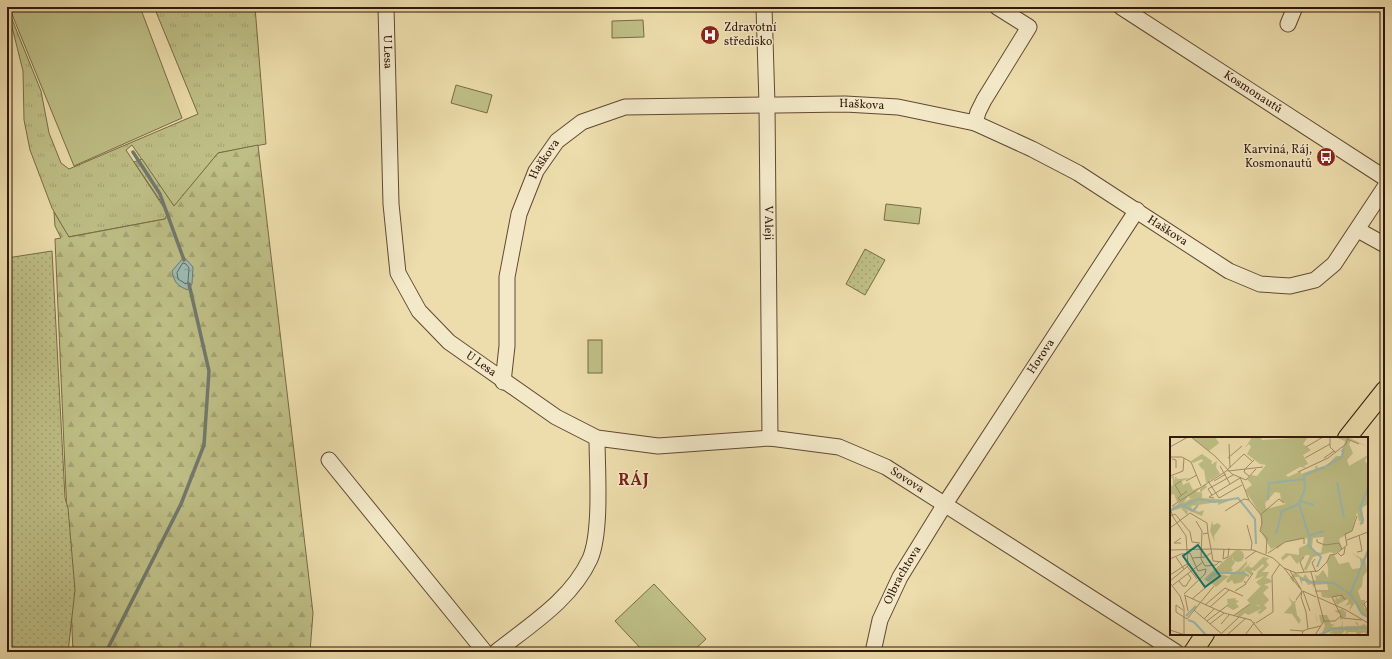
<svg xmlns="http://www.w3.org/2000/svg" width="1392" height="659" viewBox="0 0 1392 659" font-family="Vollkorn,serif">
<defs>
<pattern id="grass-tufts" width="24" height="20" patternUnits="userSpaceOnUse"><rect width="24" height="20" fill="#bebf86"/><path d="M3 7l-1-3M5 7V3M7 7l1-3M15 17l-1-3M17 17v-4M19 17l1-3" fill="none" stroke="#a4a372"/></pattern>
<pattern id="forest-firs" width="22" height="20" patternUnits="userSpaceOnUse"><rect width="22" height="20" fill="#bebf86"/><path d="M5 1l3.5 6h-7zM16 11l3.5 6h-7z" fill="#a4a372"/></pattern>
<pattern id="park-dots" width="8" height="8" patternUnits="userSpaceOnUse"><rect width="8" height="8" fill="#bebf86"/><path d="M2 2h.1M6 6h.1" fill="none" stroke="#a4a372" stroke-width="1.8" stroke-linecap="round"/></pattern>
<pattern id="water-ripples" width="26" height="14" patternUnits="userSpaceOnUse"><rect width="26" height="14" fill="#9bbab2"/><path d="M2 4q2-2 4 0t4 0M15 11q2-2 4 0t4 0" fill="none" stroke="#869f98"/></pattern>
</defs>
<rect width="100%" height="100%" fill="#edddac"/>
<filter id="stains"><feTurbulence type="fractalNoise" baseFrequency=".005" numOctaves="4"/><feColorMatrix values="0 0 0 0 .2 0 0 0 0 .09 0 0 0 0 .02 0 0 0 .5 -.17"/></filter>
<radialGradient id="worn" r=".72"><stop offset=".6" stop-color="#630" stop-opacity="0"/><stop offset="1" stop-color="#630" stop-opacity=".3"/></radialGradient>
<polygon fill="url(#grass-tufts)" stroke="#786b47" points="7,7 41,91 49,133 61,163 69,169 198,114 154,7 255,7 266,144 218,153 174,207 132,145 126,150 168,214 165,219 68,237 52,208 30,150 24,120 23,71"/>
<polygon fill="url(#forest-firs)" stroke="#786b47" points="258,145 313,613 310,652 73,652 55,239 61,238 55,226 54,212 69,237 165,219 168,212 134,162 142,159 174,206 218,153"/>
<g fill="url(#park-dots)" stroke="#786b47">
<polygon points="865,249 885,260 865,295 846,284"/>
<polygon points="52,251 65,498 68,508 75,590 68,652 7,652 7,258"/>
</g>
<g fill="#bebf86" stroke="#786b47">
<polygon points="9,7 140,7 182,118 74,166"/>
<polygon points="643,20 644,37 612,38 612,21"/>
<polygon points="456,85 492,95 487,113 451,103"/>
<polygon points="886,204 921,208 919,224 884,220"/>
<rect x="588" y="340" width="14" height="33"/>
<polygon points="654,584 706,639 692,652 644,652 615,621"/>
</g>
<path fill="url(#water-ripples)" stroke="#71796e" d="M 184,257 L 193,267 L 192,284 L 188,290 C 177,286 174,282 172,271 Z"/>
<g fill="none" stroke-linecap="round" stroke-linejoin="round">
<polygon stroke="#66685d" stroke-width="1" points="183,263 186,264 189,268 188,282 186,284 178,279 177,273"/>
<g stroke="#71796e" stroke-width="3.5">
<polyline points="133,152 160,194 184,260"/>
<polyline points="106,652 181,504 204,445 209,371 189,284"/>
</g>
<g stroke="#614831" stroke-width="17">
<g id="minor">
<path id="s1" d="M 386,7 L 391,204 L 398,273 L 419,311 L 449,342 L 556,417 L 597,438 L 658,446 L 770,438 L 839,447 L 886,467 L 1176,652"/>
<path id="s2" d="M 764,7 L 767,104 L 770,438"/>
<path id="s3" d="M 1121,7 L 1385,178"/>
<polyline points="1288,24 1295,7"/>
<polyline points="975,123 978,112 984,100 1029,27 997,7"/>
<polyline points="1358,230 1385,245"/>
<path id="s4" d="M 503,382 L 507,346 L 507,277 L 519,214 L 536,171 L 557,141 L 582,122 L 625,107 L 845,104 L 898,107 L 975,123 L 1032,149 L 1078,173 L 1229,271 L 1260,284 L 1290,286 L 1315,280 L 1334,264 L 1385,187"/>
<polyline points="329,460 485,652"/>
<path d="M 496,652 C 530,625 571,600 590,559 C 602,531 597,469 597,438"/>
<path id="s5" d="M 873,652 L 880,620 L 900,577 L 945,504 L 1137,210"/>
</g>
</g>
<g stroke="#321708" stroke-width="20">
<g id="major">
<polyline points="1347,438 1385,390"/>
<polyline points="1193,652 1205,634"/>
</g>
</g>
<use href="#minor" stroke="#f3e9c9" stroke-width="15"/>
<use href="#major" stroke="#edddac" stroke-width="18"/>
</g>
<defs>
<g id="hospital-disc" transform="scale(1)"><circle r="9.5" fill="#8f2418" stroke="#f3e9c9"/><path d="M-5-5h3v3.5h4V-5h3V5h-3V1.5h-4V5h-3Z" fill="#fff"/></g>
<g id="bus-disc" transform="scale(1)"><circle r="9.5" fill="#8f2418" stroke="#f3e9c9"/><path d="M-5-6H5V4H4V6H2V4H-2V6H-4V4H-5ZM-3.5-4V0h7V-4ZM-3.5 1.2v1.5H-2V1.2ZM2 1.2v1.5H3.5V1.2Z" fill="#fff"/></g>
</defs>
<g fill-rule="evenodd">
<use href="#hospital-disc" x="710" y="35"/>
<use href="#bus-disc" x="1326" y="157"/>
</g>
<g text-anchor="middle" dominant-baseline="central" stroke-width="3" stroke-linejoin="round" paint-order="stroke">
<g font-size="12" fill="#321708" stroke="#f3e9c9" text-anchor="start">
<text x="724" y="28">Zdravotní<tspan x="724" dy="14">středisko</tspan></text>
<text x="1312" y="150" text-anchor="end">Karviná, Ráj,<tspan x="1312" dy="14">Kosmonautů</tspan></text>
</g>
<g font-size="12" fill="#321708" stroke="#f3e9c9">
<text stroke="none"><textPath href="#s1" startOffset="45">U Lesa</textPath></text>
<text stroke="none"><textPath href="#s3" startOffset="157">Kosmonautů</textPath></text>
<text stroke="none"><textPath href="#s4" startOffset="566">Haškova</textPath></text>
<text stroke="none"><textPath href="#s4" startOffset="230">Haškova</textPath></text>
<text stroke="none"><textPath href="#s2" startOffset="216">V Aleji</textPath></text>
<text stroke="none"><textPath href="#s4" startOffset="902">Haškova</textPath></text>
<text stroke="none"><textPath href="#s5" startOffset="342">Horova</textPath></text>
<text stroke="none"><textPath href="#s1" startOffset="392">U Lesa</textPath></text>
<text stroke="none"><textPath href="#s1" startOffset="849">Sovova</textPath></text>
<text stroke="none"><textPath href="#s5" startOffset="83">Olbrachtova</textPath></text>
</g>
<g font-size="16" font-weight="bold" letter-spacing="1" fill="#7a1f14" stroke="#f3e9c9">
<text x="634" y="481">RÁJ</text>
</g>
</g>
<g transform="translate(1170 437)">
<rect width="198" height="198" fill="#edddac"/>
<path d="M 32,17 L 42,24 L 41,28 L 33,33 L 28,27 L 33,24 L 32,22 L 23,26 L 21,24 ZM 4,39 L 4,43 L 6,39 L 7,42 L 20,41 L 12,44 L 13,48 L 19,45 L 23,53 L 30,50 L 26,55 L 30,55 L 30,52 L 35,47 L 37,50 L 24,61 L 19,61 L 19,58 L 12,68 L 8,68 L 18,74 L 17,78 L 11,71 L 2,74 L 3,69 L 7,68 L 11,63 L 7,65 L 4,57 L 1,58 L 0,49 L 3,48 L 3,42 L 1,40 ZM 42,84 L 43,88 L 48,86 L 51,89 L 44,99 L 45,105 L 40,94 ZM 93,120 L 99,121 L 96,124 L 99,128 L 92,135 L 99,135 L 96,141 L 100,142 L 102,145 L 90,149 L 86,145 L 94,139 L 85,142 L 88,134 L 94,129 L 93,127 L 85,134 L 81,133 L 83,136 L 81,138 L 74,133 L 78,129 L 82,131 ZM 158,131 L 160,142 L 143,144 L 146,143 L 145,138 L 148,139 L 153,133 L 158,141 ZM 176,158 L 185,166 L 179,174 L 181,167 L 175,169 L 179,164 L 177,162 L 167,168 L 164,162 L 166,163 L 165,159 L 169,162 L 170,159 ZM 80,167 L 89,169 L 91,172 L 78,178 L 75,176 L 70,180 L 66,178 ZM 172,172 L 176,175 L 176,180 L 172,181 L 173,190 L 177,189 L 177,184 L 177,189 L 188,189 L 185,185 L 187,185 L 189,189 L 195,187 L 198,191 L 191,193 L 184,191 L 165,192 L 170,198 L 159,196 L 163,193 L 152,196 L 155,189 L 153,184 L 152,186 L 148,186 L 147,183 L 147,185 L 145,175 L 148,186 L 151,186 L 149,178 L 157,178 L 161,187 L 165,188 L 161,190 L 167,190 L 172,189 L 172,181 L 170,184 L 170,177 L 164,174 Z" fill="#bebf86"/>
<path d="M 21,0 L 45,0 L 49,6 L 39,14 ZM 82,0 L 91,0 L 92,3 L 138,0 L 133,7 L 141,13 L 133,18 L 138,27 L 134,29 L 136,31 L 130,30 L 116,38 L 118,40 L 131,34 L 131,37 L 145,32 L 146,28 L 148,31 L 157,28 L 166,19 L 171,19 L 172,15 L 170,14 L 173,12 L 175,4 L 164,0 L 180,1 L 198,10 L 181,3 L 179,7 L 183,16 L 177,23 L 179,29 L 198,18 L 195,24 L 198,28 L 198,67 L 192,71 L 194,86 L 190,89 L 192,84 L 189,84 L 187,75 L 182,94 L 169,102 L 172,112 L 164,117 L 161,115 L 143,120 L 136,134 L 134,132 L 140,118 L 136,118 L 127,127 L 120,118 L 113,123 L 115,126 L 111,121 L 116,116 L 129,118 L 129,111 L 138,107 L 137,101 L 115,105 L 107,112 L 106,110 L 101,112 L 91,95 L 91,78 L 75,53 L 82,48 L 77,42 L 81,38 L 87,39 L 96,28 L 90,27 L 77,17 L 81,10 L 79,7 L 75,11 ZM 105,55 L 110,56 L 111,64 L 116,67 L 96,72 L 95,66 ZM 154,100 L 151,116 L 146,115 L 142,110 L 143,101 ZM 32,55 L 32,61 L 61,63 L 48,68 L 48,65 L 21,69 L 22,72 L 28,69 L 25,73 L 29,75 L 34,73 L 32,79 L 8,69 ZM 198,112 L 198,115 L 195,121 L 197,134 L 193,140 L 192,149 L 188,154 L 191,163 L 195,163 L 194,171 L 198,173 L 198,180 L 189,174 L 184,164 L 179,166 L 176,158 L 159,161 L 152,160 L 151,155 L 159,155 L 157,147 L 144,148 L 144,151 L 142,147 L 138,148 L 135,144 L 132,144 L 132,148 L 129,140 L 124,140 L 124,146 L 120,141 L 125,135 L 133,141 L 135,137 L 140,144 L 148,143 L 146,137 L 148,142 L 148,137 L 150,143 L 160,142 L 157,126 L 160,118 L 164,118 L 169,127 L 179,125 L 182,132 L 191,131 L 190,122 L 181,116 L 193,122 ZM 63,116 L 62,122 L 65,125 L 61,131 L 63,133 L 58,137 L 50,137 L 39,145 L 37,144 L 34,142 ZM 83,124 L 74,133 L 77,138 L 72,145 L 64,147 L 62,143 L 58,146 L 56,144 L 61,137 L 69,136 ZM 93,147 L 99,150 L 93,156 L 99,163 L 94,168 L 97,171 L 90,177 L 87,175 L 91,173 L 89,168 L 81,168 L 77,163 ZM 118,159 L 123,165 L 127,163 L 125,166 L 127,178 L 131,183 L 129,187 L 122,177 L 114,176 L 122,167 ZM 66,161 L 65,163 L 69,164 L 66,166 L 69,170 L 63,173 L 58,170 L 57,162 ZM 184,191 L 191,193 L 198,191 L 198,198 L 194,195 L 187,198 L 186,195 L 178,195 L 177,198 L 176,198 L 176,193 L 170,198 L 165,193 Z" fill="#bebf86" fill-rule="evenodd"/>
<path d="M62 119a6 6 0 1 1 12 0a6 6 0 1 1-12 0Z" fill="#bebf86"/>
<path d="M 47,24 L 46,30 L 50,37 L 36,46 L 34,32 ZM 77,124 L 77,127 L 70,135 L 61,137 L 46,150 L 40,145 L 50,137 L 58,139 L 68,133 Z" fill="#bebf86"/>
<path fill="none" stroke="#9bbab2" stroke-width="2" d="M 156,29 L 172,20 L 174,10M 167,45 L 174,81M 98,63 L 99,46 L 134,42M 131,64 L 144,68M 13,69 L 28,62 L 45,65 L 68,61 L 85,82 L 86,107M 1,73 L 11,68 L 23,74 L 28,68M 190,87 L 193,83 L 190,71 L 198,50M 106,97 L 112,74 L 129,67M 138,99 L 154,94M 142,112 L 138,108 L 140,102 L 129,67 L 135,51 L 134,38 L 155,30M 142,112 L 151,120 L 147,130M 130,141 L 141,145 L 164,146 L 175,154M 37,144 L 42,138 L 50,136 L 73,136 L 79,139M 176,154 L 182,159 L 192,177 L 198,180M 180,157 L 198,114M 16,179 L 26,169M 18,183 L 24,185 L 36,198M 149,198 L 163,192 L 198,191"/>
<path fill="none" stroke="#a28e6a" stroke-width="1" d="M 21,0 L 45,19 L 62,37 L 76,43 L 86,32M 160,0 L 160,10 L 166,16M 177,2 L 189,7M 59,7 L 60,31M 0,10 L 18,0M 136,10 L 153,0M 0,20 L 12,20 L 21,25 L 31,49M 58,21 L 72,9M 135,21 L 160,7M 154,21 L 164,14M 2,22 L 6,23 L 6,31M 50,29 L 60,47M 57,33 L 74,17 L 82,24M 58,34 L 93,30M 128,35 L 158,21 L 176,7 L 178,0M 0,39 L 13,34 L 14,21M 79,39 L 74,35 L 75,32 L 84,23M 70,40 L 79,63 L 91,78 L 92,86 L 90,94 L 97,101 L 96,117M 11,44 L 5,48 L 11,58M 16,44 L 27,38M 38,44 L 49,61 L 72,48M 44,44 L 56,37M 42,58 L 38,52 L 63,38M 44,61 L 39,60 L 70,41M 10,63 L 8,61 L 17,54M 2,69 L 58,33M 0,71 L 3,80 L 16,99 L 18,129 L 0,144M 55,74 L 74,62 L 79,63M 20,76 L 37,86 L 38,96 L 33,97M 90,78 L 109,62 L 114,66M 0,79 L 5,77 L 20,95 L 22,105 L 30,106M 26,84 L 32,94 L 31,122 L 35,129M 77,88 L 82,106 L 81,113M 0,91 L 20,76M 38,96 L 41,112M 147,102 L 147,105 L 155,108 L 169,106 L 172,112M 177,103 L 198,95M 11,106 L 4,106 L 11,101M 41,112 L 43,124 L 52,125M 41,112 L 83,113 L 103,121 L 114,131M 54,112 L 53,122 L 58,120 L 59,111M 0,113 L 41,112M 187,115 L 192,114 L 189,98M 98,116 L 115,105 L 134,101 L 134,107M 168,116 L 171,119 L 174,117 L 175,110M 6,120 L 14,132M 22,121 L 35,120 L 41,116M 0,122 L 11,117 L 20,116 L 28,134 L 36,132M 75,122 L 86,114M 145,122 L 142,126 L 146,135M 17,129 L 27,142M 35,129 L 46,128 L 49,125M 114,131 L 126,136 L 148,134 L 157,125 L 160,118 L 166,117 L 177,108 L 175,97 L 182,94 L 187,79M 114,131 L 132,154 L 126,163M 120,134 L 131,152M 134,135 L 130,125 L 134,120M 141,135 L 154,184 L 145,198M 0,138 L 17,127M 9,144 L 13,149 L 16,149 L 21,141 L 18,137M 0,146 L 10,159M 76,146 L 83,136M 3,148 L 33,125M 65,154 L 76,147 L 74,144M 132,154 L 131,160 L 136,175 L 138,192 L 133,194 L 132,198M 133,154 L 140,174M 133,154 L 146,160M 145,154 L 159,154M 14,157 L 35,137 L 36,132M 14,158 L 54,176 L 81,183 L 93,198M 10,159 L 14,171 L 14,197M 15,159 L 18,174M 147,160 L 176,173 L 198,186M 22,162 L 35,151M 176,162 L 174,162 L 172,158 L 162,160 L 172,181 L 192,183M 198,163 L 194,167 L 198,175M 35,168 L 55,151 L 73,159M 40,170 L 59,153M 13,173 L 6,168 L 6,175 L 17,182 L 44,149M 24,173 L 53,198M 63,179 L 80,167M 34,182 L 44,172M 37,184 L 58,168M 154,184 L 165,184 L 171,179M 86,186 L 103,175 L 102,139 L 110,127M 40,187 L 54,176M 51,187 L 59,178M 138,192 L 151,189M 0,193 L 15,198M 120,193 L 133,194M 52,196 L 69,180M 57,198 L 76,181M 75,198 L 85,185"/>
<path fill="#0f766e" fill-opacity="0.15" stroke="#0f766e" stroke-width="2" d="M 28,108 L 50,139 L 35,150 L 13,119 Z"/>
<rect width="198" height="198" fill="none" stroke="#321708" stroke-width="2"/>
</g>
<rect width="1392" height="659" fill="none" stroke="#edddac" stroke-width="24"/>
<rect x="8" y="8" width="1376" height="643" fill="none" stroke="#321708" stroke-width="2"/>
<rect x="12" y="12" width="1368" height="635" fill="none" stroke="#321708"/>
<rect width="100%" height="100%" filter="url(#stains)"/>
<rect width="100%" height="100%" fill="url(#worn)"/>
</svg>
